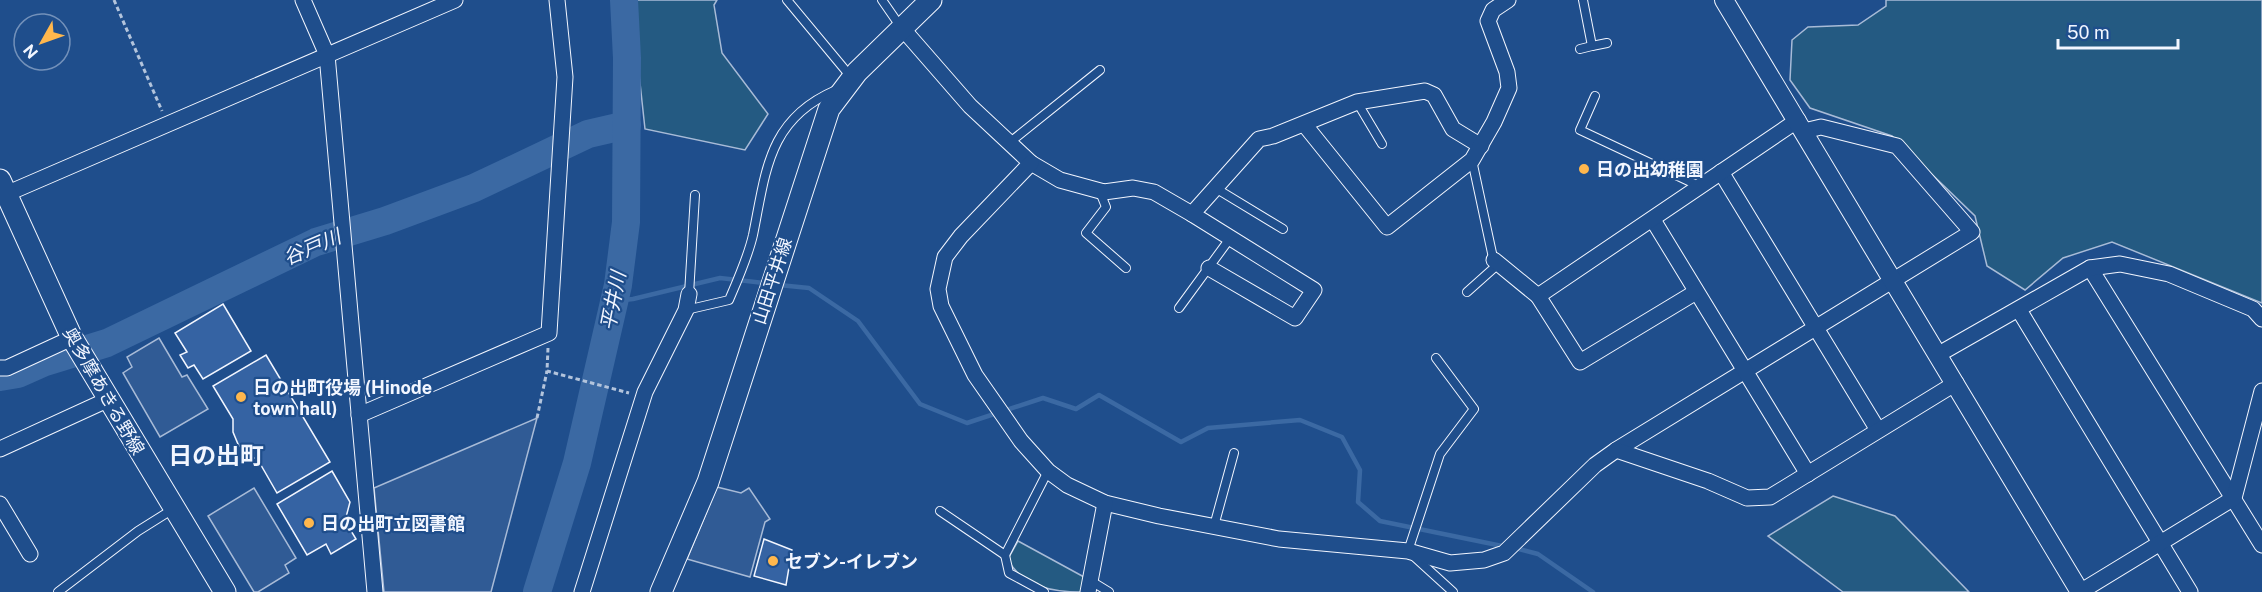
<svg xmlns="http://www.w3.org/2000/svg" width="2262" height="592" viewBox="0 0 2262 592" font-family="'Public Sans','Noto Sans JP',sans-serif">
<rect width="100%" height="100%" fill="#1f4e8c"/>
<g fill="#245a82" stroke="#a8bbd7" stroke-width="1.5">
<polygon points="631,0 717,0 714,5 722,53 768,114 745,150 645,129"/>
<polygon points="1886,0 2262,0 2262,303 2112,242 2063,258 2025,290 1987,266 1975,216 1892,136 1810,108 1790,80 1792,40 1808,27 1858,25 1886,6"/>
<polygon points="1833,496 1895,516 1969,592 1843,592 1768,536"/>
<path d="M 1018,541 L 1084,577 L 1081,592 C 1054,592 1021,587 1008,559 Z"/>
</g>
<g fill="#305b95" stroke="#a8bbd7" stroke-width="1.5">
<polygon points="159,338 182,377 187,375 208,409 160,437 123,373 132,367 127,357"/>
<polygon points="537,418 491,592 384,592 374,488"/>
<polygon points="717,487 741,493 749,488 770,519 765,522 750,577 687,559"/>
<polygon points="254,488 296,558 285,565 289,573 258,592 254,592 208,516"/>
</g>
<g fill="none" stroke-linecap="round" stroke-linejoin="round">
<g stroke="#3b69a3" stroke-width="4.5">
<polyline points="779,285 809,288 858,321 920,404 967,423 1043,398 1076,409 1099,395 1181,442 1208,428 1300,420 1342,437 1360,470 1358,502 1380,521 1507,547"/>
<polyline points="615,301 633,299 720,278 765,283"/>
<polyline points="1515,548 1538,554 1593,592"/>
</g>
<g stroke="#3b69a3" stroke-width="28">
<polyline points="0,377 18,374 45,362 107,343 316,242 385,221 474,188 588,134 627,125"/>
<polyline points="537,592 577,463 618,285 626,222 627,58 624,0"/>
</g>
</g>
<g fill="#3563a3" stroke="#f2f6ff" stroke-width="1.5">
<polygon points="223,304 251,351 203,379 194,365 188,368 180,355 187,352 175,333"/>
<polygon points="266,355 330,462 277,493 258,460 247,454 238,444 233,432 233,419 213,386"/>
<polygon points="332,471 350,502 345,521 356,539 331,554 326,544 307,555 277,504"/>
<polygon points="764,539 792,550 786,585 754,576"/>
</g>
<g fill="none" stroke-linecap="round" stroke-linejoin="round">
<g stroke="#f2f6ff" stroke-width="10">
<g id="service">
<polyline points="787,0 851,77"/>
<polyline points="882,0 900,26"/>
<polyline points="1583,0 1592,46 1607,43"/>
<polyline points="1580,49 1592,46"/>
<polyline points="1595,96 1580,130 1699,186"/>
<polyline points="1357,102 1382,144"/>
<polyline points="1009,143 1100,70"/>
<polyline points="1217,189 1283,229"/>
<polyline points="1100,192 1106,207 1086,233 1126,268"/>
<polyline points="1467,292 1495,267 1472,160"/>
<polyline points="689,294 695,195"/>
<polyline points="1179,308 1231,237"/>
<path d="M 686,310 L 729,300 C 738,279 748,257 753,235 C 766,171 768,119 836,90"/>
<polyline points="1436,358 1474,409 1440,454 1408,551 1453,592"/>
<polyline points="940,511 1005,555 1048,471"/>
<polyline points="1214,526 1234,453"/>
<polyline points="1005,555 1009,573 1044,592"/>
<polyline points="1091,581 1109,592"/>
<polyline points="58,592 138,531 173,509"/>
</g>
</g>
<g stroke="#f2f6ff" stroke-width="17">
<g id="minor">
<polyline points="303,0 327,55 375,592"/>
<polyline points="902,28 970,106 1031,163 1060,180 1104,192 1133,188 1154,192 1192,214 1259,139 1273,136 1357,102 1425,91 1434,95 1453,129 1481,146"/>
<polyline points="1304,124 1387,227 1472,160 1494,122 1509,88 1507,72 1488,21 1493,10 1508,0"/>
<polyline points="1031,163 961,236 945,257 938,289 941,306 975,375 1021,441 1048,471 1067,485 1105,503 1159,516 1279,539 1408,551 1450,563 1484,560 1504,553 1595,465 1616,450 1972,232 1897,146 1821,127 1804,131"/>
<polyline points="1721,172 1878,430"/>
<polyline points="6,194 455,0"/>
<polyline points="1192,214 1314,290 1295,318 1209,268"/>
<polyline points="1653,220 1808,474"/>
<polyline points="1494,260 1538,296"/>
<polyline points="2090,268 2262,545"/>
<polyline points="1696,292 1580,362 1538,296 1798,120"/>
<polyline points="2019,310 2190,592"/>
<polyline points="1939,354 2090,268 2120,264 2169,274 2253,309 2262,319"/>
<polyline points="0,368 7,368 72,338"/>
<polyline points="359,415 549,333 565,77 557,0"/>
<polyline points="0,449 107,400"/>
<polyline points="1616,450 1708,481 1747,498 1770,497 1956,383"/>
<polyline points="0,504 30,554"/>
<polyline points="582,592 645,392 686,310 689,294"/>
<polyline points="1088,592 1105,503"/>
<polyline points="2080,592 2234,498 2262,391"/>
</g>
</g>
<g stroke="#f2f6ff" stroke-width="20">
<polyline id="tertiary" points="1724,0 2080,592"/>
</g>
<g stroke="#f2f6ff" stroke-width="23">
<g id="secondary">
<polyline points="0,180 72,338 225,592"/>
<polyline points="661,592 708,482 829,109 857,72 931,0"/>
</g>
</g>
<g stroke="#b3c4dc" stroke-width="3" stroke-dasharray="4.5 3" stroke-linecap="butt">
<polyline points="114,0 162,111"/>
<polyline points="548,348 547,371 629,393"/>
<polyline points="537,418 547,371"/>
</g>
<use href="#service" stroke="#1f4e8c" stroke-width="8"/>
<use href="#minor" stroke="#1f4e8c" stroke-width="15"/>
<use href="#tertiary" stroke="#1f4e8c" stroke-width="18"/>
<use href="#secondary" stroke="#1f4e8c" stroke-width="21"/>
</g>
<g fill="#ffb74d" stroke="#1f4e8c" stroke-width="2">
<circle cx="1584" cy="169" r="6"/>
<circle cx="241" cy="397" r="6"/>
<circle cx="309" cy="523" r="6"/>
<circle cx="773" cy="561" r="6"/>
</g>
<g text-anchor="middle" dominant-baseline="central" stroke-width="4.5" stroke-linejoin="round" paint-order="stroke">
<g font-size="18" font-weight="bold" fill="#f2f6ff" stroke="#1f4e8c" text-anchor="start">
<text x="1596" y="169">日の出幼稚園</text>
<text x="253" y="387">日の出町役場 (Hinode<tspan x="253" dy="21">town hall)</tspan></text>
<text x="321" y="523">日の出町立図書館</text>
<text x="785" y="561">セブン-イレブン</text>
</g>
<g font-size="18" fill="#f2f6ff" stroke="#1f4e8c">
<text transform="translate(772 281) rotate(-72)">山田平井線</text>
<text transform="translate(104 391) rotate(60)">奥多摩あきる野線</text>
</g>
<g font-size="20" font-style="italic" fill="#f2f6ff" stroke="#1f4e8c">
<text transform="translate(312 247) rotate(-23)">谷戸川</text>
<text transform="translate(613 301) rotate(-79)">平井川</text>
</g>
<g font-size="24" font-weight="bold" fill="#f2f6ff" stroke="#1f4e8c">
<text x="216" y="455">日の出町</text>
</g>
</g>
<g transform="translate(42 42) rotate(230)"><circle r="28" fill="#1f4e8c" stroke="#7391ba" stroke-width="1.5"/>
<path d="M0-4.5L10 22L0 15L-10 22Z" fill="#ffb74d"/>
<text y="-9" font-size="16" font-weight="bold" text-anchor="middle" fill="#f2f6ff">N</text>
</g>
<path d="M2058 39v9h120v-9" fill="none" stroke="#f2f6ff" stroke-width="3"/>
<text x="2067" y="39" font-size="18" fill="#f2f6ff" stroke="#1f4e8c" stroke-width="4.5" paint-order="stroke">50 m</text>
</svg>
